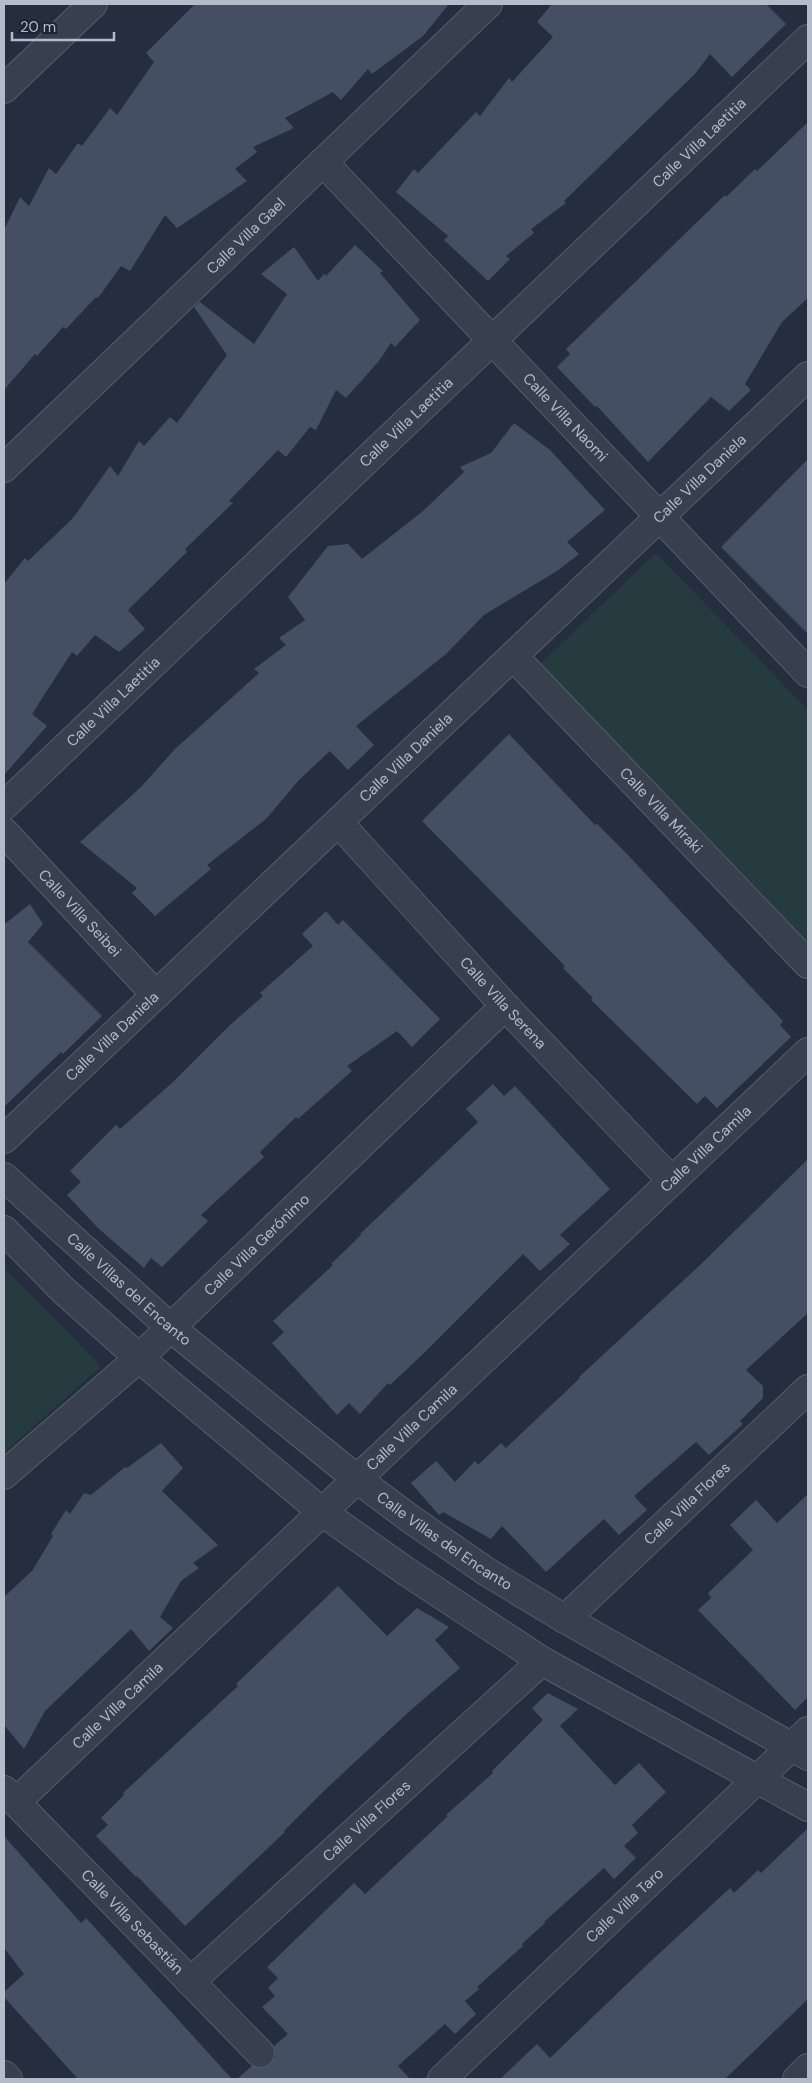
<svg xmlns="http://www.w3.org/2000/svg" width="812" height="2083" viewBox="0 0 812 2083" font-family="'DM Sans',sans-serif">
<rect width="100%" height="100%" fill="#242e3f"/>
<g fill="#263b3f">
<polygon points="656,553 808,710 808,942 540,664"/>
<polygon points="4,1268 101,1366 4,1453"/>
</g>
<g fill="#444f63">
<polygon points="195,4 449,4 423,36 372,74 368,69 341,100 333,92 285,118 294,128 253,147 257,152 235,169 247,181 177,228 165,215 130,271 121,266 98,298 96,297 66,329 63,327 37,356 35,354 4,390 4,230 20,197 29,206 49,168 56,174 78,143 82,146 110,108 117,115 154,62 146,53"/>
<polygon points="552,4 766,4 786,24 732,77 710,54 695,74 564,201 566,203 531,229 534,233 506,256 510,259 488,281 444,240 448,236 396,192 414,169 418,173 476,112 480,116 509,78 512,82 553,37 537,22"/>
<polygon points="808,122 808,298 782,322 745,384 751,390 729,411 711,397 648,462 597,406 595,407 557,367 570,354 566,349 725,195 726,197 755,169 757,171"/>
<polygon points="355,245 383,271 380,273 420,320 395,347 391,343 379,361 346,398 336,390 316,430 310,427 286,457 278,450 229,501 233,503 185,549 187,552 128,610 145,629 119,652 95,635 77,656 72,652 32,714 47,726 4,775 4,584 25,558 28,561 73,518 110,466 118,476 139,441 144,446 170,417 177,423 227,355 194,307 200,302 254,344 287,294 261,274 294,247 318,281 324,274 326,276"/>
<polygon points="514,423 550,450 605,510 567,542 579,554 557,571 484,615 446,654 356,726 374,745 348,770 330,751 299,780 266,819 207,865 211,869 155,916 132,893 137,888 80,842 140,788 175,749 259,673 254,669 286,645 279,638 305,620 288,597 328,546 348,544 362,559 423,511 464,472 460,467 491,453"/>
<polygon points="808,459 808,634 721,547"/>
<polygon points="509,734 595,825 597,824 627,854 783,1021 780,1025 791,1037 717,1108 705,1096 697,1104 591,1000 593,998 563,968 565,966 422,821"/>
<polygon points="30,904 43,924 28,942 102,1016 63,1054 61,1052 4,1107 4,921 6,923"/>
<polygon points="326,911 338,925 343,920 440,1019 412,1047 397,1031 347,1066 352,1071 298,1119 296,1117 260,1152 264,1157 201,1215 208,1221 162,1267 151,1258 144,1268 98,1228 67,1195 81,1182 70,1171 116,1125 120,1129 174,1081 230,1025 263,996 260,993 313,946 302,934"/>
<polygon points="493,1084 504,1096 515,1086 610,1189 560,1235 570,1244 540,1271 523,1254 420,1357 390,1385 388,1383 360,1414 349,1403 337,1415 272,1343 284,1332 273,1321 333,1265 331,1264 361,1235 360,1234 478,1122 466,1109"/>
<polygon points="808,1159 808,1313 746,1370 763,1386 763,1398 740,1421 743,1424 709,1455 696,1442 634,1496 647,1510 619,1535 604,1519 546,1572 502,1526 491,1539 443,1512 439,1515 411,1483 436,1461 455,1482 475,1461 478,1465 501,1443 506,1448 580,1378 579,1377 699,1266"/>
<polygon points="161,1443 183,1468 162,1491 218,1545 193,1563 199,1568 181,1581 160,1617 173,1628 149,1651 131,1629 45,1711 24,1749 4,1725 4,1597 32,1571 53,1536 51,1534 66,1510 70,1514 84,1493 91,1495 125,1467 127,1468"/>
<polygon points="808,1494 808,1697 795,1710 698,1610 711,1598 708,1593 753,1550 730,1525 756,1500 777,1523"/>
<polygon points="338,1586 387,1636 417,1608 449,1627 435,1640 460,1668 412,1709 326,1789 284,1831 285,1832 185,1926 137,1876 136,1877 96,1836 108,1825 101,1818 124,1795 123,1793 238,1686 236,1684"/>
<polygon points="548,1693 578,1709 560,1726 615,1785 639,1763 666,1792 632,1825 638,1833 624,1846 636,1858 614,1879 604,1868 544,1922 545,1923 522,1944 523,1946 477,1987 479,1989 465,2001 476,2014 455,2034 445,2024 398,2066 410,2079 237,2079 252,2066 263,2068 270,2064 275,2057 274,2046 288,2034 262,2007 275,1996 268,1988 278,1978 267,1967 354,1883 365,1894 448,1816 446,1815 493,1773 492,1771 543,1720 532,1708"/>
<polygon points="808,1828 808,1999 725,2079 500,2079 537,2044 550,2058 651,1961 730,1888 734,1893 758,1870 761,1873"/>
<polygon points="4,1836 81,1923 86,1918 232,2079 78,2079 4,1997 4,1992 24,1974 4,1948"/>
</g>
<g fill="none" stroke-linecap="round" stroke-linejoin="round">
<g stroke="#565e6c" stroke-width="30">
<g id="minor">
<polyline points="4,89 93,4"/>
<path id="s1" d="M 323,162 L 808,673"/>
<path id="s2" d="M 4,468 L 488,4"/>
<path id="s3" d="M 513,656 L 808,964"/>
<path id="s4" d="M 4,806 L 808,39"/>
<path id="s5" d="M 338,822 L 505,1006 L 672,1181"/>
<path id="s6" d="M 4,832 L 156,995"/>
<path id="s7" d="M 4,1139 L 808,376"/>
<path id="s8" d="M 4,1177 L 171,1328 L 357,1479 L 412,1520 L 487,1572 L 565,1619 L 808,1756"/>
<polyline points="4,1230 63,1290 139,1358 322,1512 407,1572 542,1661 808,1807"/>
<path id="s9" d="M 4,1475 L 139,1358 L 505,1006"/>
<path id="s10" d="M 565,1619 L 808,1389"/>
<path id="s11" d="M 4,1790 L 260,2053"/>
<path id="s12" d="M 16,1802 L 808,1052"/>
<path id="s13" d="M 190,1982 L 542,1661"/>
<polyline points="4,2075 8,2079"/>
<path id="s14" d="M 442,2079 L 808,1731"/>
<polyline points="797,2079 808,2068"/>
</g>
</g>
<use href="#minor" stroke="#38404e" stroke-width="28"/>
</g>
<g text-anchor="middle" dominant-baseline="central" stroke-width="5" stroke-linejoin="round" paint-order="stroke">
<g font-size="15" fill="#b4bbc9" stroke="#1d2533">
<text stroke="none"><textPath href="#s4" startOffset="961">Calle Villa Laetitia</textPath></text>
<text stroke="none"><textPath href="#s2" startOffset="335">Calle Villa Gael</textPath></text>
<text stroke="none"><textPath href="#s1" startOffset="352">Calle Villa Naomi</textPath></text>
<text stroke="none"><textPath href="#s4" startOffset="556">Calle Villa Laetitia</textPath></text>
<text stroke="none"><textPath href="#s7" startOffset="959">Calle Villa Daniela</textPath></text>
<text stroke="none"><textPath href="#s4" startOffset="151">Calle Villa Laetitia</textPath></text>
<text stroke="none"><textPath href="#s7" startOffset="554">Calle Villa Daniela</textPath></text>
<text stroke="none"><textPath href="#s3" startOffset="214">Calle Villa Miraki</textPath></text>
<text stroke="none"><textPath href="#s6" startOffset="111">Calle Villa Seibei</textPath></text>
<text stroke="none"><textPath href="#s5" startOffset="245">Calle Villa Serena</textPath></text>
<text stroke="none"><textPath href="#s7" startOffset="149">Calle Villa Daniela</textPath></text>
<text stroke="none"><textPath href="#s12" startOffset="950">Calle Villa Camila</textPath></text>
<text stroke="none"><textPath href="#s9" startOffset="342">Calle Villa Gerónimo</textPath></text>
<text stroke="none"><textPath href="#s8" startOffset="168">Calle Villas del Encanto</textPath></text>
<text stroke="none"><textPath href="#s12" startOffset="545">Calle Villa Camila</textPath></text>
<text stroke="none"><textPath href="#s10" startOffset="168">Calle Villa Flores</textPath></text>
<text stroke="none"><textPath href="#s8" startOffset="572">Calle Villas del Encanto</textPath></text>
<text stroke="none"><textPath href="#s12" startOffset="140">Calle Villa Camila</textPath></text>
<text stroke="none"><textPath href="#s13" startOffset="239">Calle Villa Flores</textPath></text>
<text stroke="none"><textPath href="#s14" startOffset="252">Calle Villa Taro</textPath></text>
<text stroke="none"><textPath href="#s11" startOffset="184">Calle Villa Sebastián</textPath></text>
</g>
</g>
<rect width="812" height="2083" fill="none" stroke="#b4bbc9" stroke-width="10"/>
<path d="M12 32v8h102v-8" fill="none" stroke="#b4bbc9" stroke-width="2.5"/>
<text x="20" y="32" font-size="15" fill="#b4bbc9" stroke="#1d2533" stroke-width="4" paint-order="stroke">20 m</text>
</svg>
